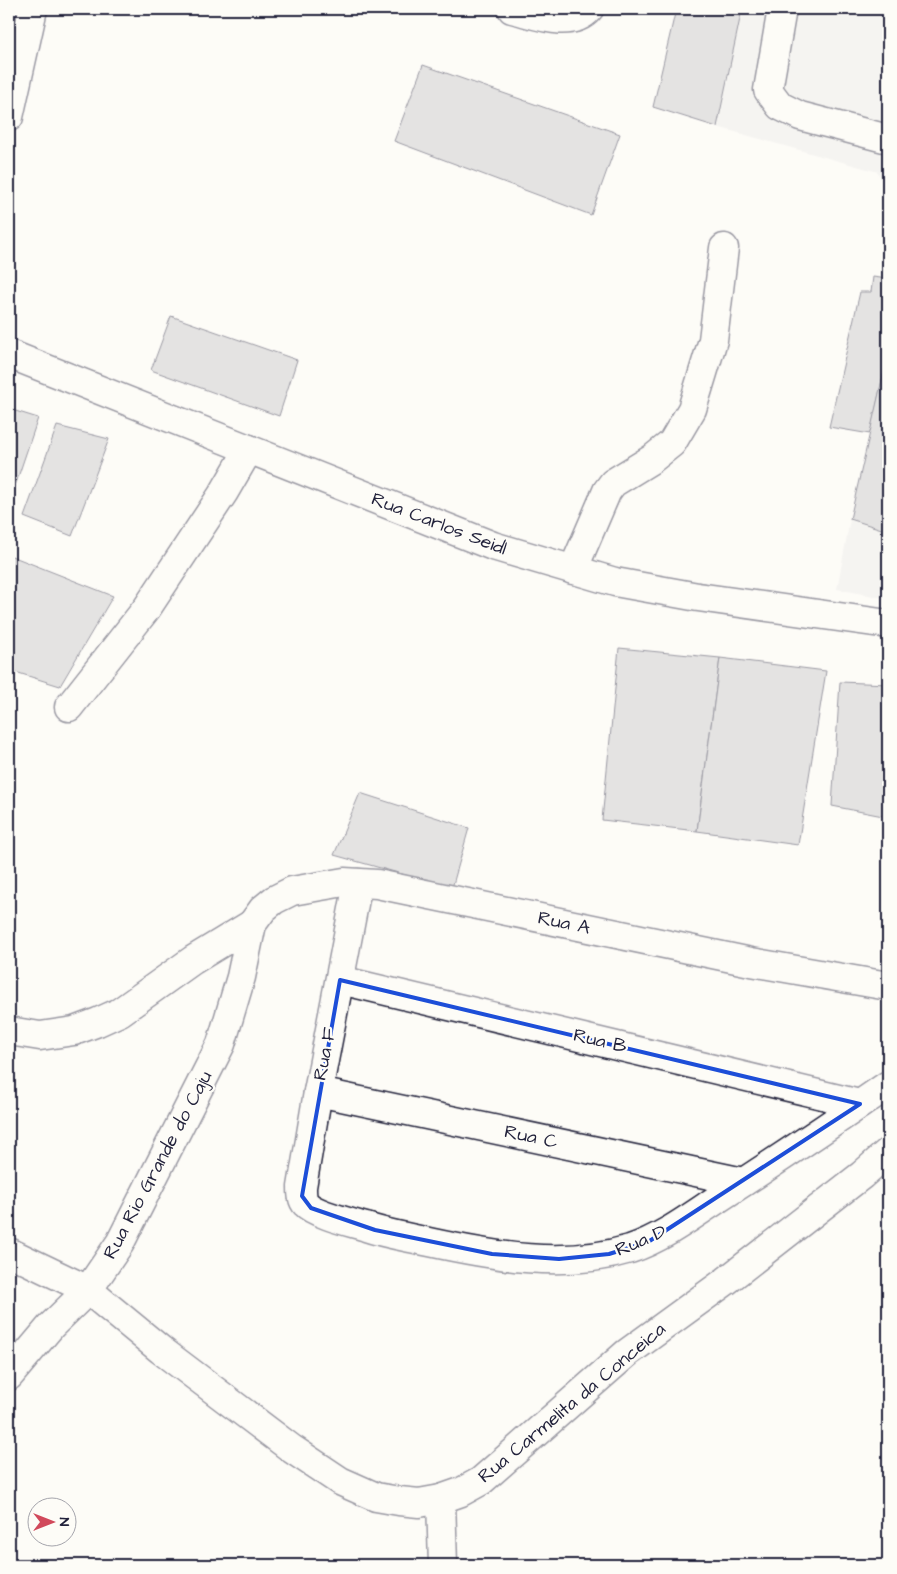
<svg xmlns="http://www.w3.org/2000/svg" width="897" height="1574" viewBox="0 0 897 1574" font-family="'Architects Daughter',sans-serif">
<rect width="100%" height="100%" fill="#fdfcf7"/>
<filter id="ink" filterUnits="userSpaceOnUse"><feTurbulence type="fractalNoise" baseFrequency=".02" numOctaves="2"/><feDisplacementMap in="SourceGraphic" scale="10" xChannelSelector="R" yChannelSelector="G"/><feConvolveMatrix kernelMatrix="1 2 1 2 8 2 1 2 1" color-interpolation-filters="sRGB"/></filter>
<g filter="url(#ink)">
<g fill="#ecece9">
<polygon points="742,9 888,9 888,200 878,172 717,127"/>
<polygon points="873,277 888,279 888,599 837,589 850,519 870,434 829,427 860,292 871,292"/>
</g>
<g fill="#c6c6c8" stroke="#22223b">
<polygon points="676,9 742,9 717,127 653,107"/>
<polygon points="423,65 620,134 591,215 394,141"/>
<polygon points="873,277 888,279 888,354 870,434 829,427 860,292 871,292"/>
<polygon points="171,316 297,360 279,416 151,370"/>
<polygon points="888,354 888,531 850,519"/>
<polygon points="9,409 38,418 9,504"/>
<polygon points="57,426 109,439 72,536 24,517"/>
<polygon points="9,555 113,596 60,686 9,670"/>
<polygon points="619,648 720,658 697,831 602,820"/>
<polygon points="720,658 826,671 798,845 697,831"/>
<polygon points="840,682 888,684 888,817 832,806"/>
<polygon points="360,793 469,828 452,888 334,855"/>
</g>
<g fill="none" stroke-linecap="round" stroke-linejoin="round">
<g stroke="#22223b" stroke-width="31">
<g id="minor">
<path d="M 512,9 C 534,14 571,30 589,9"/>
<polyline points="782,9 768,90 780,106 800,116 888,139"/>
<polyline points="9,117 33,9"/>
<polyline points="9,354 493,546 615,582 698,597 888,624"/>
<polyline points="573,570 607,491 613,483 652,459 672,443 692,409 713,340 724,248"/>
<polyline points="69,707 147,608 224,492 249,449"/>
<path d="M 358,883 L 318,1092 L 302,1187 C 302,1193 302,1200 306,1204 C 315,1214 353,1223 366,1227 C 386,1234 408,1237 429,1242 C 494,1256 564,1269 630,1249 C 663,1238 693,1215 722,1196 C 778,1160 833,1123 888,1085"/>
<polyline points="340,980 860,1104"/>
<polyline points="9,1031 40,1036 74,1031 98,1022 120,1012 193,960 252,924"/>
<polyline points="318,1092 743,1182"/>
<polyline points="9,1252 88,1290 161,1350 292,1449 340,1481 376,1497 399,1501 419,1503 441,1499 461,1492 481,1481 627,1353 726,1281 862,1175 888,1152"/>
<polyline points="9,1376 51,1326 88,1290 120,1243 221,1044 241,977 252,924 263,909 274,900 292,891 344,882 377,884 751,962 888,986"/>
<polyline points="441,1499 443,1565"/>
</g>
</g>
<use href="#minor" stroke="#fdfcf7" stroke-width="28"/>
</g>
</g>
<path d="M0 0H897V1574H0ZM 340,980 L 860,1104 L 648,1242 L 609,1254 L 559,1259 L 492,1254 L 375,1230 L 311,1208 L 302,1196 Z" fill="#fdfcf7" fill-opacity=".55" fill-rule="evenodd"/>
<path fill="none" stroke="#1d4ed8" stroke-width="4" stroke-linejoin="round" d="M 340,980 L 860,1104 L 648,1242 L 609,1254 L 559,1259 L 492,1254 L 375,1230 L 311,1208 L 302,1196 Z"/>
<g text-anchor="middle" dominant-baseline="central" stroke-width="4.5" stroke-linejoin="round" paint-order="stroke">
<g font-size="19" fill="#22223b" stroke="#fdfcf7">
<text transform="translate(439 524) rotate(21)">Rua Carlos Seidl</text>
<text transform="translate(564 923) rotate(12)">Rua A</text>
<text transform="translate(600 1041) rotate(13)">Rua B</text>
<text transform="translate(325 1054) rotate(-79)">Rua F</text>
<text transform="translate(531 1137) rotate(12)">Rua C</text>
<text transform="translate(158 1165) rotate(-62)">Rua Rio Grande do Caju</text>
<text transform="translate(641 1241) rotate(-23)">Rua D</text>
<text transform="translate(572 1403) rotate(-40)">Rua Carmelita da Conceica</text>
</g>
</g>
<rect width="897" height="1574" fill="none" stroke="#fdfcf7" stroke-width="30"/>
<rect x="15" y="15" width="867" height="1544" fill="none" stroke="#22223b" stroke-width="2" filter="url(#ink)"/>
<g transform="translate(52 1522) rotate(90)"><circle r="24" fill="#fdfcf7" stroke="#a5a5ac"/>
<path d="M0-4L9 19L0 12L-9 19Z" fill="#d1495b"/>
<text y="-8" font-size="14" font-weight="bold" text-anchor="middle" fill="#22223b">N</text>
</g>
</svg>
